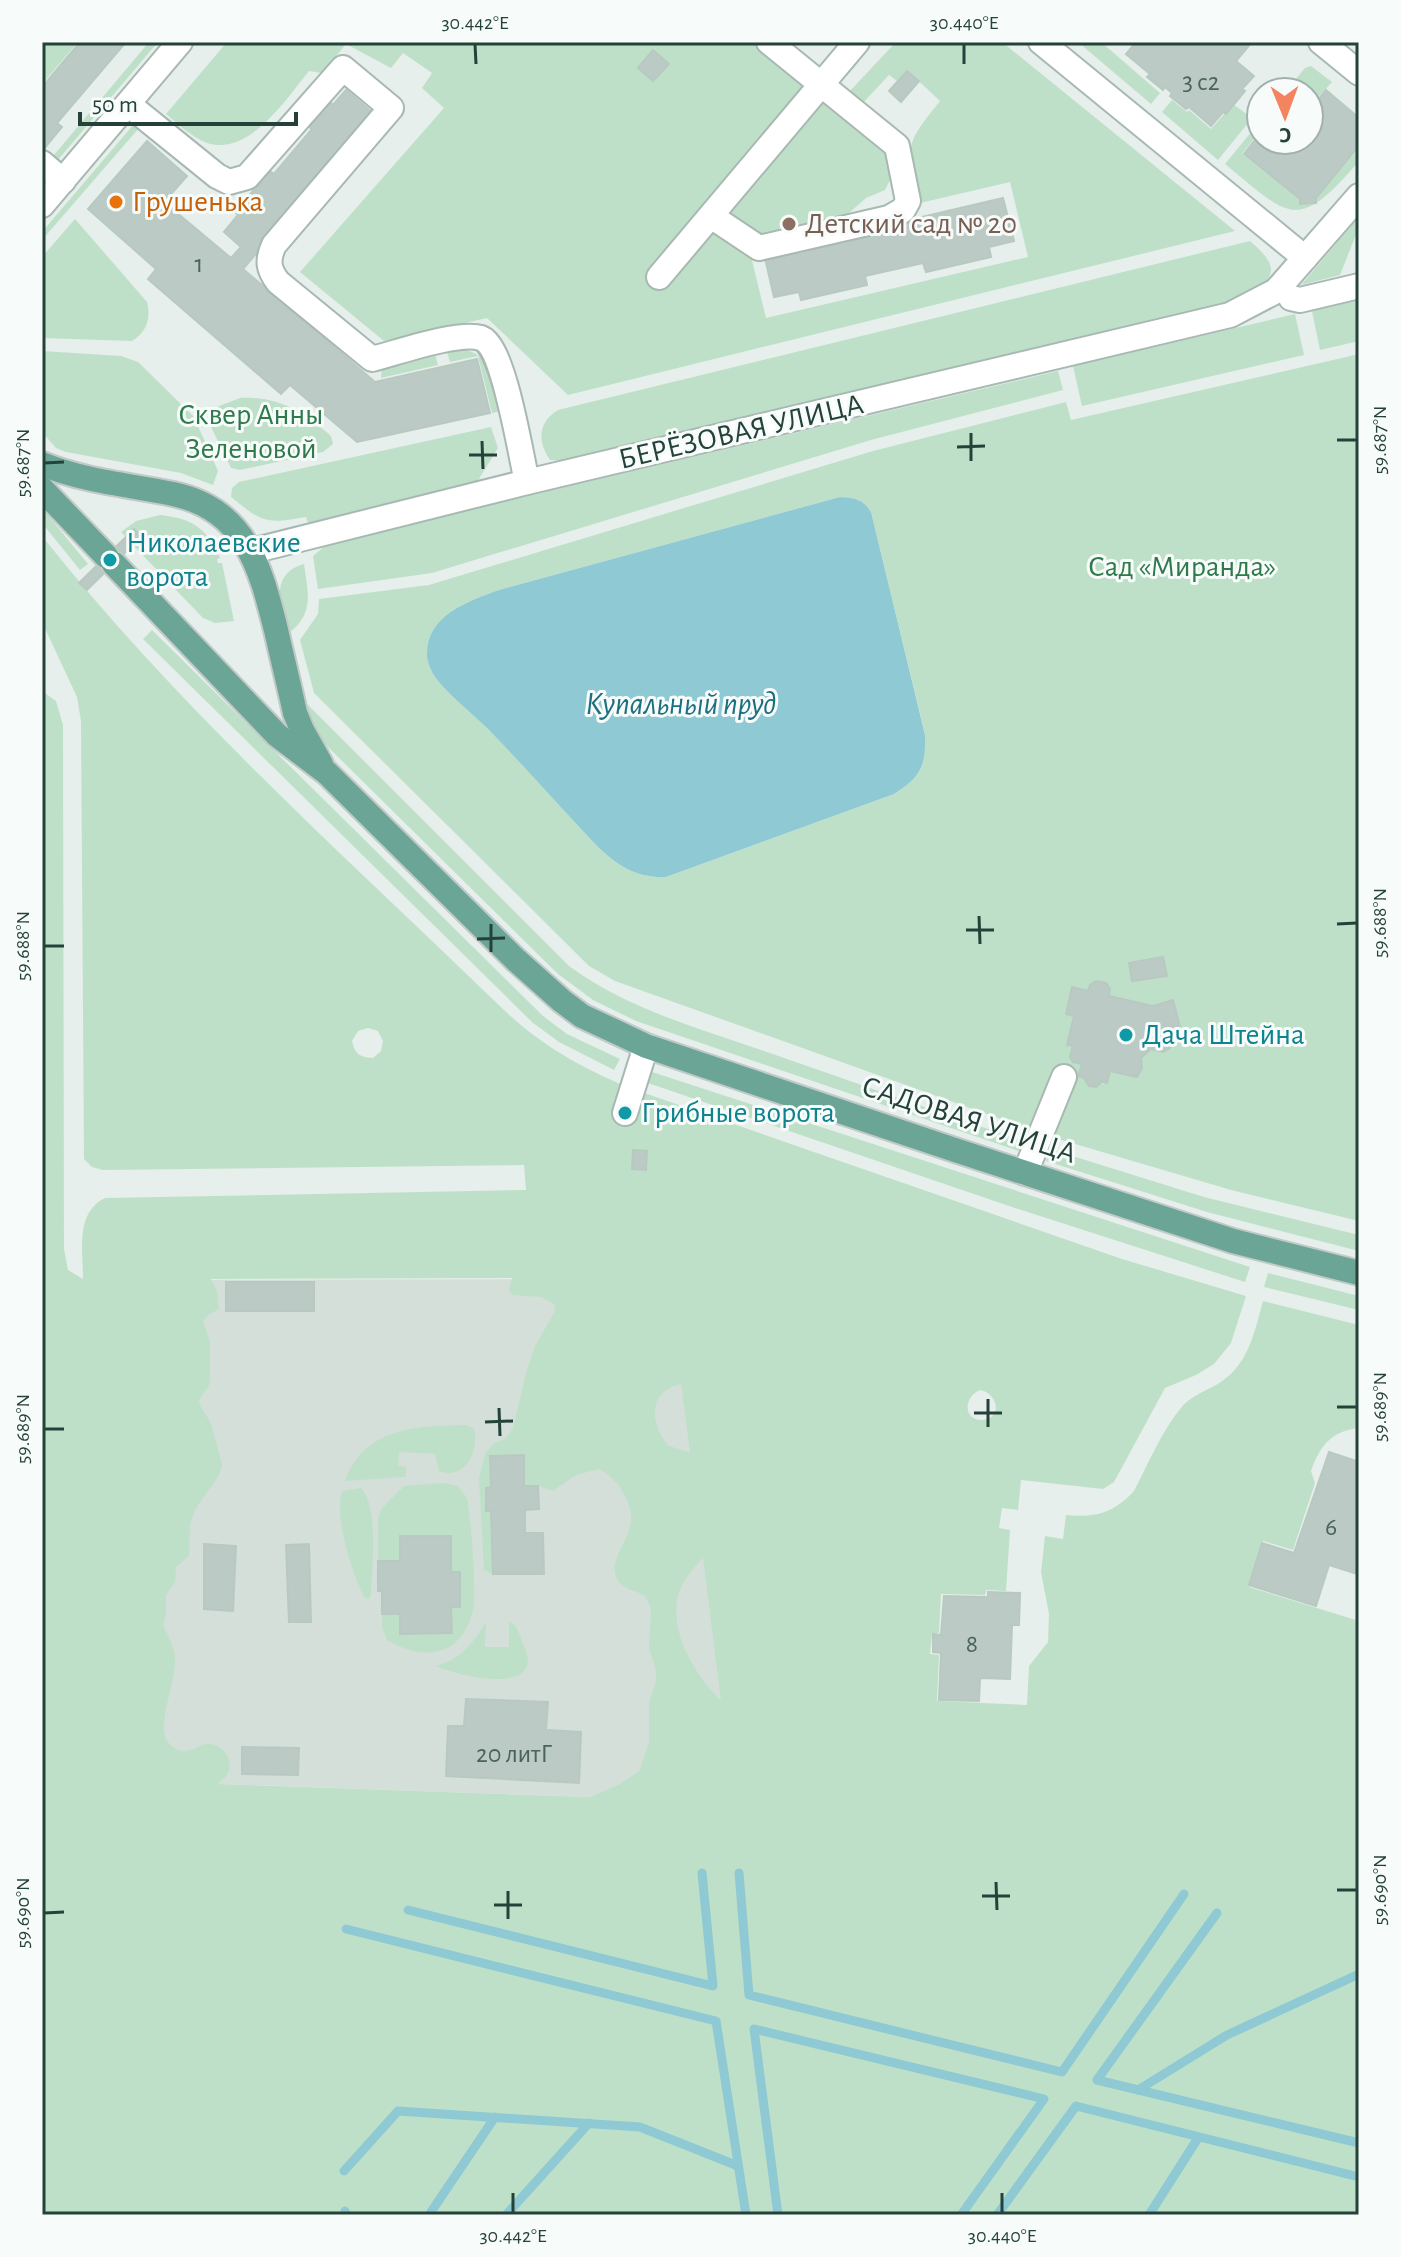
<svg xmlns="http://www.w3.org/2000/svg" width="1401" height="2257" viewBox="0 0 1401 2257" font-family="'Alegreya Sans',sans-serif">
<rect width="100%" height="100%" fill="#e6efeb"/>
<polygon fill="#d4dfda" points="669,1279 722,1702 689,1778 591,1797 137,1781 84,1280"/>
<g fill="#bfe0c8" fill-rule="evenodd">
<polygon points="42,42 78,42 42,84"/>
<polygon points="149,42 158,42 57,161 54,155"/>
<path d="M 227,42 L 757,42 L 801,78 L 803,85 L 645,276 L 664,289 L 715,229 L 750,252 L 766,318 L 1028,257 L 1010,182 L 920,203 C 907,146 902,148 940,101 L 907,70 L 897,81 L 889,75 L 862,104 L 848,93 L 896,42 L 1002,42 L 1235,231 L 568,395 L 487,318 L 384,341 L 300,272 L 444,108 L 422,88 L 432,73 L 403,53 L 391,68 L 346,44 L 322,73 L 309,71 C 287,98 249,157 207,143 C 192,137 179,125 166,114 ZM 653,50 L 668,64 L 653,81 L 638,68 Z"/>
<polygon points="1078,42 1101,42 1160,93 1151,104"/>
<polygon points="1311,66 1332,82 1309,107 1309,92 1285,92 1305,68"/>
<polygon points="1172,100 1187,112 1189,110 1211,129 1233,104 1252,118 1218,160 1162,112"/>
<polygon points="822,101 892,160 894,172 885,190 866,198 839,222 769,240 725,217"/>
<polygon points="134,124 139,128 42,240 42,232"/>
<path d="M 1252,131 L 1256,136 L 1242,154 L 1300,200 L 1316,199 L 1359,148 L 1359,161 C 1298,232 1291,219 1225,164 Z"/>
<polygon points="1359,217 1359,227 1340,275 1301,285"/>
<path d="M 75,219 L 147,302 C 151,318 147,332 132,341 L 42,338 L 42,257 Z"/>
<path d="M 1250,241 C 1283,269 1275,280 1241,300 L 567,461 L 550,460 C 537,441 538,422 558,410 Z"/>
<polygon points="1359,300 1359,341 1320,350 1312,311"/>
<polygon points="1295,314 1304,355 1082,406 1073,366"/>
<path d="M 460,349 C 490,351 495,385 506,410 L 492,413 L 478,356 L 450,362 L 447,352 Z"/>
<polygon points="42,351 121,356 138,362 194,417 218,471 213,485 181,473 66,452 56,448 42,432"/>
<polygon points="435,354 438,365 381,378 382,366"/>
<path d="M 1359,354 L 1359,1221 L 1231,1190 L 1048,1136 L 615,981 L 589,966 L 314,693 L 300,640 L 318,614 L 319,599 L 429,585 L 873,451 L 1066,402 L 1071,420 ZM 840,497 C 855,498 863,499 871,512 L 925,734 C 926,766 921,777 894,794 L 666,877 C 636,878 618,866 597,846 C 560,807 525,767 488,729 C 471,712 449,696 435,677 C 431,671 427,662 427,655 C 426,615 469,601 499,590 ZM 1163,957 L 1167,976 L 1132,981 L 1129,963 ZM 1096,981 L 1106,983 L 1110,989 L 1109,996 L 1153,1006 L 1173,1001 L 1184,1042 L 1179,1043 L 1176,1029 L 1154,1035 L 1151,1049 L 1141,1058 L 1142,1068 L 1137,1077 L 1110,1071 L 1107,1083 L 1089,1086 L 1084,1078 L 1078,1076 L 1082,1064 L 1073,1062 L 1070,1057 L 1073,1046 L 1067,1044 L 1074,1016 L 1066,1013 L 1072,988 L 1088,991 L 1090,985 Z"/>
<polygon points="1058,371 1063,390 871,440 432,573 318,589 313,556 328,543"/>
<path d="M 240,398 C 280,396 302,412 331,436 L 333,444 L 323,452 L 240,470 L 231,468 L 211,427 L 210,416 L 219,406 Z"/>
<path d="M 491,427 L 498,448 L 477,482 L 308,523 L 306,517 C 266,524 263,523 231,497 L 232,488 L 239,482 Z"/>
<polygon points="42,508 88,564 80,570 42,523"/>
<path d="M 160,515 C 194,519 205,527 220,558 L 217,559 L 218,563 L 222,563 L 234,621 L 215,623 L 203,618 L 133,545 L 141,538 L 134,530 L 126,537 L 121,532 L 136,521 Z"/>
<path d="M 42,536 C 178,708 345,856 503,1009 C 541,1045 578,1066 627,1087 L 1122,1259 L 1246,1296 L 1231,1343 L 1214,1364 L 1196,1375 L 1165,1388 L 1114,1482 L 1103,1489 L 1021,1480 L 1018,1510 L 1002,1508 L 999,1528 L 1010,1530 L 1006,1591 L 986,1590 L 985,1595 L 941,1594 L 939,1633 L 932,1633 L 930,1654 L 939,1655 L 937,1701 L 1027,1705 L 1029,1666 L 1048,1642 L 1049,1614 L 1041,1572 L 1045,1536 L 1063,1539 L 1066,1515 C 1095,1518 1114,1513 1134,1491 C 1148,1464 1161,1433 1180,1409 C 1189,1397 1203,1392 1216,1385 C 1248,1367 1254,1334 1263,1301 L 1359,1325 L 1359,1428 C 1331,1431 1320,1446 1311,1471 L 1315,1483 L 1293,1550 L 1263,1541 L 1249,1587 L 1359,1621 L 1359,2215 L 42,2215 L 42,691 L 56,701 L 63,725 L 64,1249 L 68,1270 L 83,1279 C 83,1250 75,1213 105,1198 L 526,1190 L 524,1165 L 103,1170 L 92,1167 L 84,1159 L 81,721 L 77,697 L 42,622 ZM 368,1028 L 378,1031 L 383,1041 L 381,1051 L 373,1058 C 359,1057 355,1054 352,1041 L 358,1031 ZM 512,1278 L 509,1290 L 512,1295 L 541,1297 L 554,1304 L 555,1311 L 535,1346 L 527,1369 L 513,1428 L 506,1438 L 493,1444 L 485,1454 L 479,1478 L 484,1570 L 493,1574 L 491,1511 L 486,1510 L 486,1488 L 491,1487 L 490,1456 L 524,1456 L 524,1486 L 538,1486 L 553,1491 L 576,1475 L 599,1469 C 617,1478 636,1505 630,1527 C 626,1544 607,1563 618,1581 C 624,1590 636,1590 645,1596 L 651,1608 L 649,1648 L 656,1670 L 656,1681 L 649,1702 L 649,1743 L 639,1771 L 618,1785 L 590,1797 L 218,1784 C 220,1781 224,1779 226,1776 C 236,1762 224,1745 210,1744 C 201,1743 194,1750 186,1751 C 178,1752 170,1746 166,1739 C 158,1723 176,1680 175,1659 C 174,1645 168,1637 163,1625 L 166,1615 L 166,1595 L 175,1582 L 176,1567 L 189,1556 C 191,1540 187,1528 194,1513 C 200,1498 222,1478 222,1464 C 221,1460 212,1426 210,1422 C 206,1413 200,1409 199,1400 L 209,1386 L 210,1378 L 210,1342 L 203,1321 L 208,1315 L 219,1309 L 217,1291 L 211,1279 ZM 681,1384 L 690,1452 L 689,1452 L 669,1446 C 649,1424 648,1391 681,1384 ZM 980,1390 C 999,1394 1002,1418 983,1420 C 963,1421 963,1397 980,1390 ZM 703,1558 L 721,1701 C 697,1677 671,1636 677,1600 C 680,1583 692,1570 703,1558 Z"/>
<path d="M 304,564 C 308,594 315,613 288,634 C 281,608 268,574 304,564 Z"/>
<polygon points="152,630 543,1016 567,1034 620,1059 614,1070 559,1042 533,1023 143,639"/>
<path d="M 304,701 L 569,966 C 626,1008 697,1028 764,1051 C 850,1081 936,1111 1023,1141 L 1019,1151 L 636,1021 L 593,1000 L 558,974 L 331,750 L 314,732 Z"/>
<polygon points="646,1070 1250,1267 1245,1282 1012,1207 642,1081"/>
<polygon points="1050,1149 1204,1197 1359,1235 1359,1251 1207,1212 1046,1161"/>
<polygon points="1268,1273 1359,1296 1359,1310 1264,1287"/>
<path d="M 466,1425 L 474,1429 C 480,1451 465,1481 439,1471 L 435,1454 L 403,1452 L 399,1453 L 398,1465 L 406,1467 L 406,1477 L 345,1481 C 365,1427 416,1426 466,1425 Z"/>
<path d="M 443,1483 L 458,1486 L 467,1498 C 471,1518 477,1592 473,1610 C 462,1657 424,1662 387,1640 L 382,1627 L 382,1614 L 400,1614 L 451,1633 L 451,1536 L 400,1536 L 400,1561 L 378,1561 L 378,1520 L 381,1509 L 404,1486 Z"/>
<path d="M 361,1488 C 379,1506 372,1569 371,1594 L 369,1599 L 364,1597 C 352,1573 334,1517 342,1491 Z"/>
<path d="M 509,1621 C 517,1625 519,1632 522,1641 C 525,1649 530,1658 527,1666 C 518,1691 453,1674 436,1666 C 460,1660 474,1642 486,1622 L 485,1647 L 509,1647 Z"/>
</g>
<path fill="#8ec9d4" d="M 840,497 C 855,498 863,499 871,512 L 925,735 C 926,766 921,777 894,794 L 666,877 C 636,878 618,866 597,846 C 560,807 525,767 488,729 C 471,712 449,696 435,677 C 431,671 427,662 427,655 C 426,615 469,601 499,590 Z"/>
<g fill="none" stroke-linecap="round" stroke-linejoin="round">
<g stroke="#8ec9d4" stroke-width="9">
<polyline points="739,1873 749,1995 1062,2072 1184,1894"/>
<polyline points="408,1910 713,1986 702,1873"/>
<polyline points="1217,1913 1097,2080 1359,2143"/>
<polyline points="346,1929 716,2021 746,2215"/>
<polyline points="1138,2090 1227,2035 1359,1974"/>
<polyline points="344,2171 398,2111 640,2127 738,2166"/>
<polyline points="345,2211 346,2215"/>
<polyline points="433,2215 431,2212 495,2117"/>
<polyline points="506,2215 589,2123"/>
<polyline points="778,2215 754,2029 1044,2099 961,2215"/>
<polyline points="997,2215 1076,2106 1359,2177"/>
<polyline points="1149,2215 1198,2138"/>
</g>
</g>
<g fill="#bbcac4" stroke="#b8c9c2" stroke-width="2">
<polygon points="80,42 126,42 57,123 62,127 43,150 42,87"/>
<polygon points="1136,42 1252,42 1236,61 1254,76 1242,89 1245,91 1226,114 1223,112 1211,126 1189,107 1186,109 1170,96 1172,93 1165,87 1163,90 1147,77 1150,74 1126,54"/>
<polygon points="653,50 669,64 653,81 638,68"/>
<polygon points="907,71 919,81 901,102 889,91"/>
<polygon points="346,90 374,114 243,269 375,382 477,359 490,413 357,442 290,385 281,394 148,279 156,269 88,209 147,141 187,176 164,202 231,258 241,247 224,232 238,215 235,212 270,171 274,174 312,129 309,127 330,102 333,105"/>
<polygon points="1326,90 1359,118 1359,146 1316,198 1316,203 1300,204 1300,199 1244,154 1261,132 1261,140 1309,140 1309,111"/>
<polygon points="1003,198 1014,241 989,247 991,257 926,272 923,263 865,276 867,285 801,300 799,292 774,297 764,254"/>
<polygon points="134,529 141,537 87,590 79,583"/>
<polygon points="1163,957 1167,976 1132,981 1129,963"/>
<polygon points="1096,981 1106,983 1110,989 1109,996 1153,1006 1173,1000 1184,1042 1173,1042 1169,1049 1163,1052 1151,1049 1141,1058 1142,1068 1137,1077 1110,1071 1107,1083 1102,1082 1096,1087 1089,1086 1084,1078 1078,1076 1082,1064 1073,1062 1070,1057 1073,1046 1067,1045 1074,1016 1066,1014 1072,987 1088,991 1090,985"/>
<polygon points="633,1150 647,1151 646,1170 632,1169"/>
<rect x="226" y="1282" width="88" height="29"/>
<polygon points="1329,1452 1359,1462 1357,1574 1329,1565 1316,1606 1249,1585 1262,1543 1294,1553"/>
<polygon points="524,1455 524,1486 538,1486 539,1509 525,1510 525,1533 543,1533 544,1574 493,1574 491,1511 486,1511 486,1488 491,1487 490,1456"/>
<polygon points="400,1536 451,1536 451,1572 460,1572 460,1607 451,1607 452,1633 400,1634 400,1614 382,1614 382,1591 378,1591 378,1561 400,1561"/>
<polygon points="204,1544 236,1546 233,1611 204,1609"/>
<polygon points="309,1544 311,1622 289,1622 286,1545"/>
<polygon points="988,1592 1020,1593 1019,1625 1012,1625 1010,1679 980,1678 979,1701 939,1700 941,1653 933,1652 933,1634 941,1635 944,1596 988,1597"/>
<polygon points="466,1699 548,1702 546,1730 581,1732 579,1783 446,1776 448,1726 464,1726"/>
<polygon points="242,1747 299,1748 298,1775 242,1774"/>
</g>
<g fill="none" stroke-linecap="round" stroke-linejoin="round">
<g stroke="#a8b8b2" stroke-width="28">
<g id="minor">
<polyline points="1041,42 1305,258"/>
<polyline points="1321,42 1359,73"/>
<path d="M 128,104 L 217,176 L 229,182 L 247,177 L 343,68 L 391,108 L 274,245 C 267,260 268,269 278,282 L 372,359 C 396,353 458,331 481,338 C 504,346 521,457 527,482"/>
<polyline points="42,163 63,181"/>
<polyline points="42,205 180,42"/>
<polyline points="711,216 759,248 889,218 903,210 908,201 897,146 769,42"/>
<polyline points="659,277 857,42"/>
<polyline points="1291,298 1300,300 1359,286"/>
<polyline points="252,551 527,482 1230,315 1276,291 1359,196"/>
<polyline points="625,1113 646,1046"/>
<polyline points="1025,1173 1064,1077"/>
</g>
</g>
<g stroke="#c2cac8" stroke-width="28">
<g id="major">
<path d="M 42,464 C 83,481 129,485 173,494 C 245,509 260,566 276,630 C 282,657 289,685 295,713 L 302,730 L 321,764"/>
<polyline points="42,489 106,556"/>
<polyline points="114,564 277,735 327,773 516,960 562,1001 582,1016 646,1046 952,1149 1233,1241 1359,1273"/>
</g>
</g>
<use href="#minor" stroke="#fff" stroke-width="24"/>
<use href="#major" stroke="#6aa596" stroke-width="24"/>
</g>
<path fill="none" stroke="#24423a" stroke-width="3" d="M 475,44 L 476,64M 964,44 L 964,64M 971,433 L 971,461M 1337,440 L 1357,440M 482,441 L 483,469M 957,447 L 985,446M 469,455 L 497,455M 44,463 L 64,462M 979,916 L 980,944M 491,924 L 491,952M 1337,924 L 1357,923M 966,930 L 994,930M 477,939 L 505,938M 44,946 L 64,946M 988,1399 L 988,1427M 1337,1407 L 1357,1407M 499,1408 L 500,1436M 974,1413 L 1002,1413M 485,1422 L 513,1421M 44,1429 L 64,1429M 996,1882 L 997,1910M 1337,1890 L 1357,1890M 508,1891 L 508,1919M 982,1896 L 1010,1896M 494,1905 L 522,1905M 44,1913 L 64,1912M 513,2193 L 513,2213M 1002,2193 L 1002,2213"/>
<circle fill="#e8710a" stroke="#f7fbf9" stroke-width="3" cx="116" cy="202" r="8"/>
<circle fill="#8d6e63" stroke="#f7fbf9" stroke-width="3" cx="789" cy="224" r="8"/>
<g fill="#0f9aa8" stroke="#f7fbf9" stroke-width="3">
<circle cx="110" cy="560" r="8"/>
<circle cx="1126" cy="1035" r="8"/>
<circle cx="625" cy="1113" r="8"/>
</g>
<g text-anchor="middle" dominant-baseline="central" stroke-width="6" stroke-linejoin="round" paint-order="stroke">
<g font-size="26" fill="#4a645c">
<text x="1201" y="82">3 с2</text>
<text x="199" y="264">1</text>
<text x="1331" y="1527">6</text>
<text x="972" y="1644">8</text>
<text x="514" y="1754">20 литГ</text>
</g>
<g font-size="30" fill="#c56008" stroke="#f7fbf9" text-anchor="start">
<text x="132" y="202">Грушенька</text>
</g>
<g font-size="30" fill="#785e54" stroke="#f7fbf9" text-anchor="start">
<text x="805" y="224">Детский сад № 20</text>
</g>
<g font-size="30" fill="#2d7a4b" stroke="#f7fbf9">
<text x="251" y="415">Сквер Анны<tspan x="251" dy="34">Зеленовой</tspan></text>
<text x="1182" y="567">Сад «Миранда»</text>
</g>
<g font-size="30" fill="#24423a" stroke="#f7fbf9">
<text transform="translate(741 432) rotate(-13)">БЕРЁЗОВАЯ УЛИЦА</text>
<text transform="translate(969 1120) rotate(18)">САДОВАЯ УЛИЦА</text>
</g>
<g font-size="30" fill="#0d838f" stroke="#f7fbf9" text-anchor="start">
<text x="126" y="543">Николаевские<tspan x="126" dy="34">ворота</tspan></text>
<text x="1142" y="1035">Дача Штейна</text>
<text x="641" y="1113">Грибные ворота</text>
</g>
<g font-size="32" font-style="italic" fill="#1c6f80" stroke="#f7fbf9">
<text x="681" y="704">Купальный пруд</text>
</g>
</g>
<rect width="1401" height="2257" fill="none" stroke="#f7fbf9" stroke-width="88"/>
<g transform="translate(1285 116) rotate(179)"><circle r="38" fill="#f7fbf9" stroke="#a3b1ad" stroke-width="2"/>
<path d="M0-6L14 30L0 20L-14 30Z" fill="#f4845f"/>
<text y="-12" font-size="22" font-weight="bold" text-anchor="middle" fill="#24423a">С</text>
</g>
<path d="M80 112v12h216v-12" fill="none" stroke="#24423a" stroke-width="4"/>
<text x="92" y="112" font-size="24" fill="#24423a" stroke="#f7fbf9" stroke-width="6" paint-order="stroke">50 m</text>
<rect x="44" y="44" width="1313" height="2169" fill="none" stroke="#24423a" stroke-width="3"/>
<g font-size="20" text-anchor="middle" fill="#24423a">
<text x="475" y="29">30.442°E</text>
<text x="964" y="29">30.440°E</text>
<text transform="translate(1379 440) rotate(-90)" y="7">59.687°N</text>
<text transform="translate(22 463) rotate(-90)" y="7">59.687°N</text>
<text transform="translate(1379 923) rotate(-90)" y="7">59.688°N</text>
<text transform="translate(22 946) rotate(-90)" y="7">59.688°N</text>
<text transform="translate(1379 1407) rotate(-90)" y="7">59.689°N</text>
<text transform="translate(22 1429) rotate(-90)" y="7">59.689°N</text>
<text transform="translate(1379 1890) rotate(-90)" y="7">59.690°N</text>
<text transform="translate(22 1913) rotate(-90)" y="7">59.690°N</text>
<text x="513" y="2242">30.442°E</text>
<text x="1002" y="2242">30.440°E</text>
</g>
</svg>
